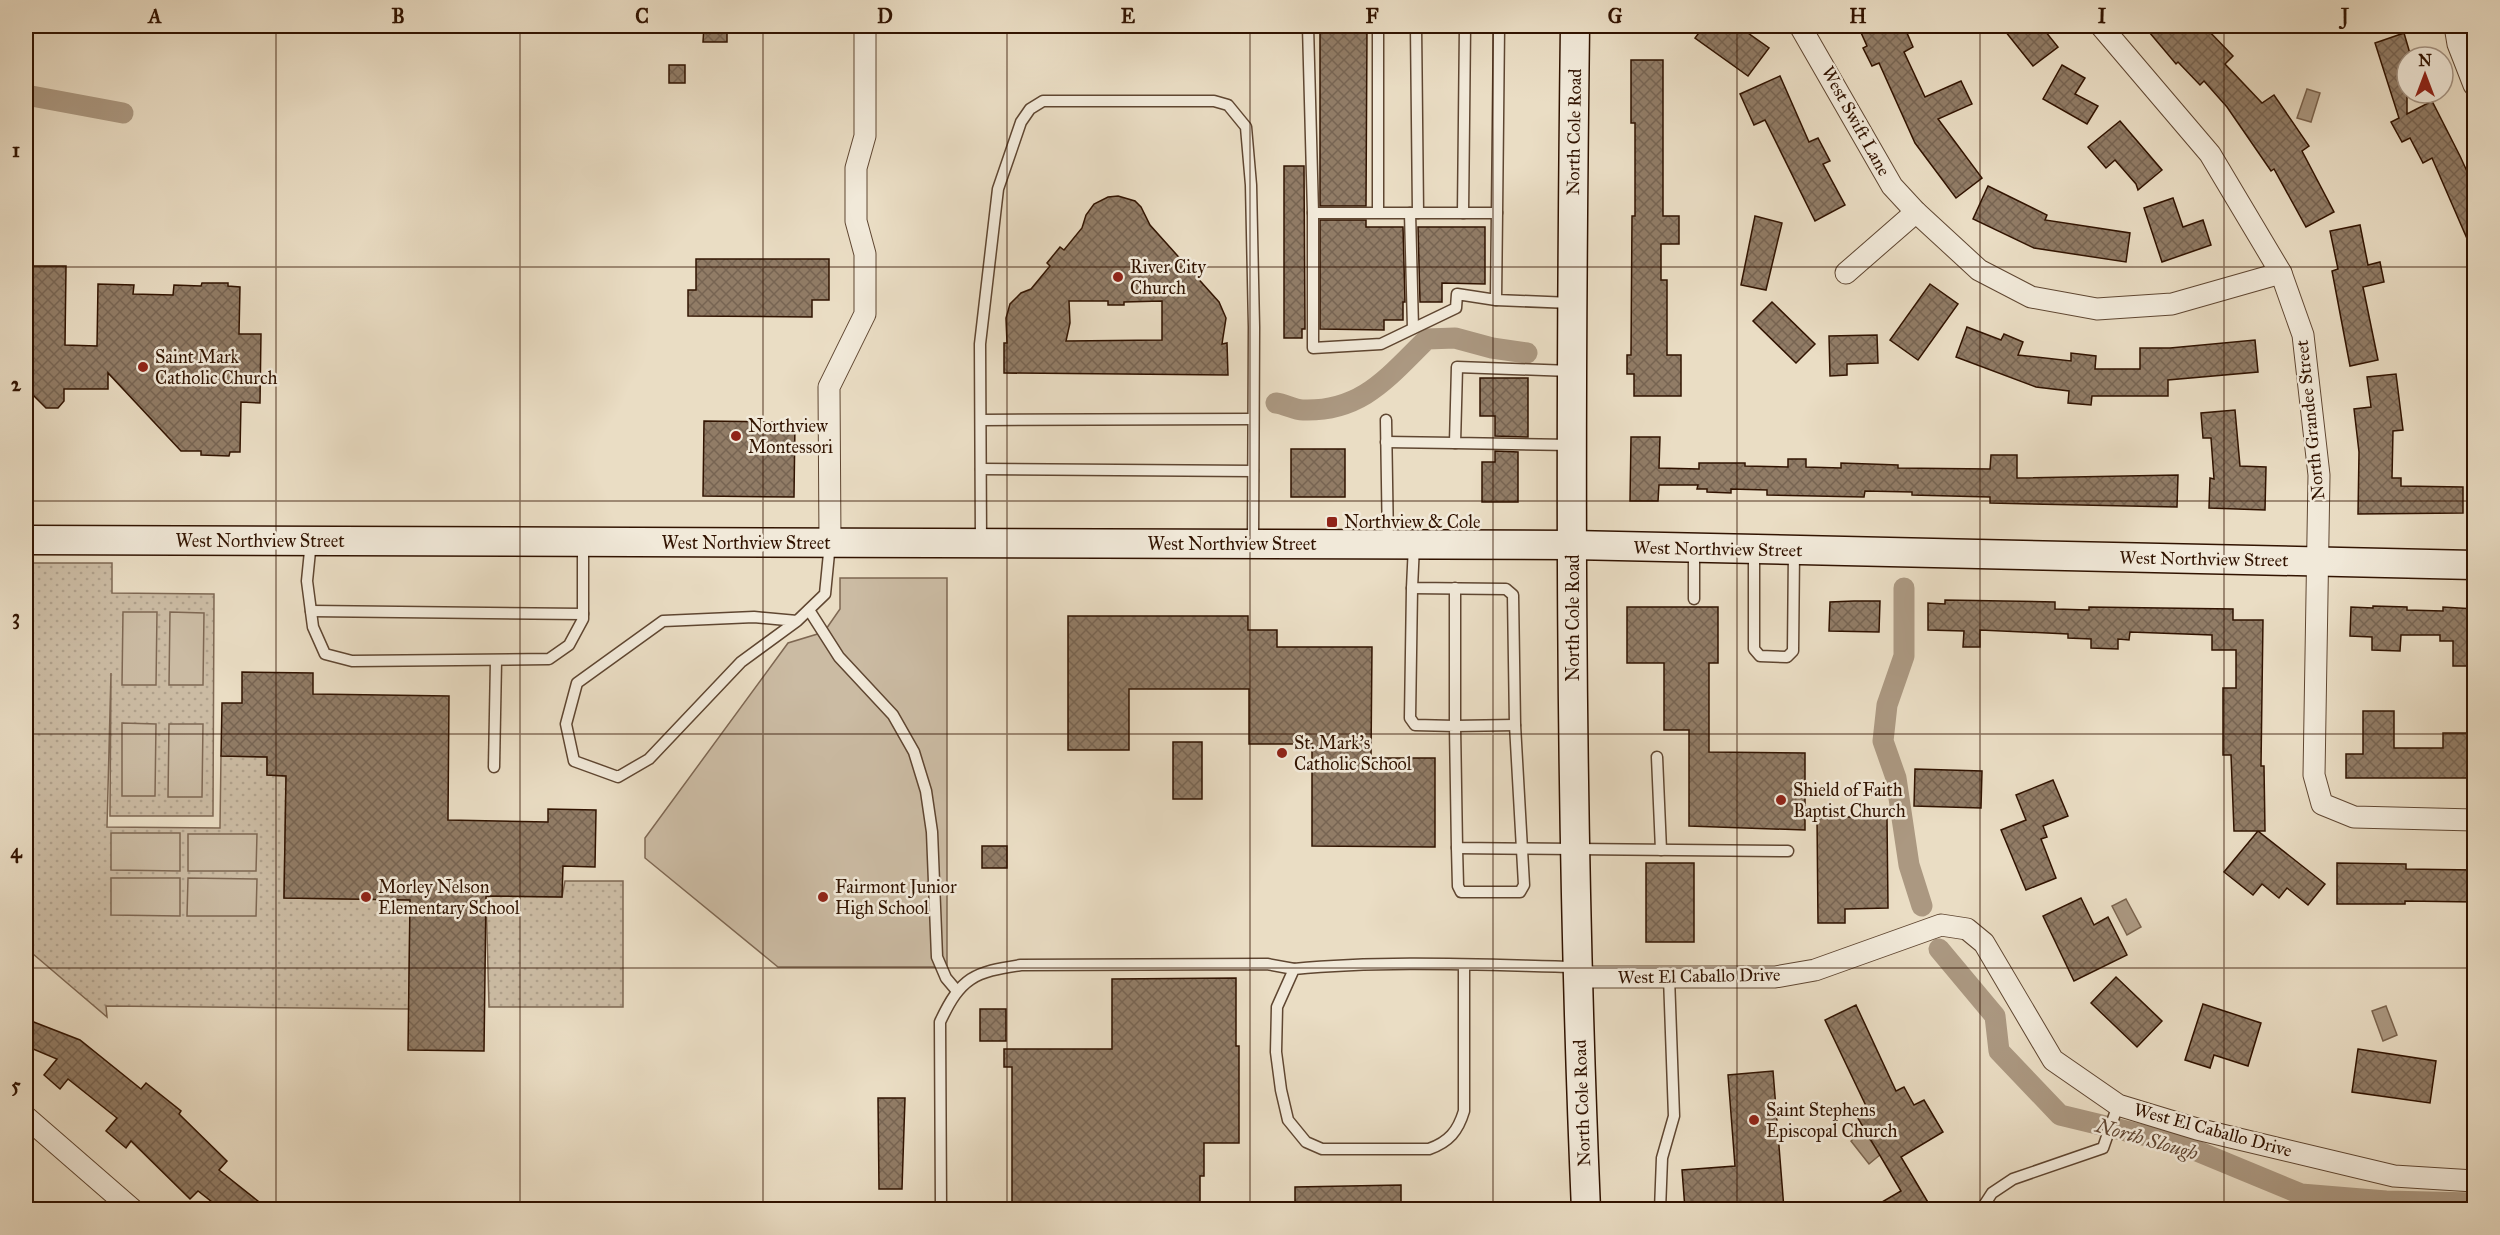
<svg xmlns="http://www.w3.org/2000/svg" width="2500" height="1235" viewBox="0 0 2500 1235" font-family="'IM FELL Great Primer',serif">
<defs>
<pattern id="green-dots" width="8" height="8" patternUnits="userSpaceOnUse" patternTransform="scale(1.5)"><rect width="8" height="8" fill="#cbbba3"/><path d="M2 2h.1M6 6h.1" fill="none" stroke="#afa08b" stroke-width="1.8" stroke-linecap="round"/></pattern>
<pattern id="building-cross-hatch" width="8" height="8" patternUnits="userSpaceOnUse" patternTransform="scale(1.5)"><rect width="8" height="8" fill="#917c66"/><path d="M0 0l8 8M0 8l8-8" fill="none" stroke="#776452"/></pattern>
</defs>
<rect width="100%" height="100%" fill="#eaddc4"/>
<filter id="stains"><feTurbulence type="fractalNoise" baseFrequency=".00333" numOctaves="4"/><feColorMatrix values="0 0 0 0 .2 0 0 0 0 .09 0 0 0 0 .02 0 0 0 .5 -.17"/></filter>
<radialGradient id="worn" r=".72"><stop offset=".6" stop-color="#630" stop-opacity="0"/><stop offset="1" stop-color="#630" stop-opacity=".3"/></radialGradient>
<g fill="url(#green-dots)" stroke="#7e6752" stroke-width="1.5">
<polygon points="26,563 112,563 112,593 214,594 213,816 110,816 111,673 107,827 220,828 221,756 267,757 267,775 286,776 284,898 410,900 409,1009 106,1006 107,1017 26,948"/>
<polygon points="565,881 623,881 623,1007 489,1007 486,896 562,897"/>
</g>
<g fill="#cbbba3" stroke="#7e6752" stroke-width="1.5">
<polygon points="840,578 947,578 947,967 778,967 645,858 645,838 788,643 824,632 840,609"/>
<polygon points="123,612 157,612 156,685 122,685"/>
<polygon points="170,612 204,613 203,685 169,685"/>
<polygon points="122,723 156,724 155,796 122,796"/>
<polygon points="169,724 203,724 202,797 168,797"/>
<polygon points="111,833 180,833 180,871 111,870"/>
<polygon points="188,834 257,834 256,871 188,871"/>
<polygon points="111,878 180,878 180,916 111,915"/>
<polygon points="188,878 257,879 256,916 187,916"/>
</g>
<g fill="#ab9881" stroke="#7a634d" stroke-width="1.5">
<polygon points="2307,89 2320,93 2311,122 2297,118"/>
<polygon points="2126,899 2141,927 2127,935 2112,906"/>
<polygon points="2386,1006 2397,1035 2383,1041 2372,1011"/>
<polygon points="1863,1131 1881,1154 1869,1164 1851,1141"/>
</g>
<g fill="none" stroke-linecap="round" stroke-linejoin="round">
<g stroke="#ab9881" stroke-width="21">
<polyline points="26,95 123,113"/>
<path d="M 1276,403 C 1285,404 1294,410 1303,410 C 1362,412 1388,377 1427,339 L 1455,338 L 1492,348 L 1527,353"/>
<polyline points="1904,588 1904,656 1887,705 1883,741 1896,778 1909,865 1922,906"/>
<polyline points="1939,949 1995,1016 1999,1051 2060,1115 2180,1144 2301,1194 2386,1201 2474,1203"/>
</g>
</g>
<g fill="url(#building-cross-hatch)" stroke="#311300" stroke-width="1.5" fill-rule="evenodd">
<polygon points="704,26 727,26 727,42 703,42"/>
<polygon points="1320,26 1367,26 1366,206 1320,206"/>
<polygon points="1704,26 1738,26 1769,48 1748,76 1695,38"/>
<polygon points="1858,26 1887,26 1890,32 1904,26 1913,47 1904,52 1925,97 1961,81 1972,104 1938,119 1982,178 1956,198 1915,143 1879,63 1872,66 1863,48 1867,46"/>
<polygon points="2001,26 2041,26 2058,47 2033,66"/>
<polygon points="2144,26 2204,26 2233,56 2225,64 2262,103 2274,95 2309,146 2302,151 2334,212 2306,227 2274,169 2271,171 2227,107 2204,81 2200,85 2178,62 2176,64"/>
<polygon points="2404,33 2411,57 2407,57 2407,114 2432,101 2460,156 2475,189 2475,257 2432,158 2423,163 2410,138 2402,142 2391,122 2399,118 2375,43"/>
<polygon points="1631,60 1663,60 1663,216 1679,216 1679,244 1661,244 1661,280 1667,280 1667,355 1681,355 1681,396 1634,396 1634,374 1627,374 1627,355 1631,355 1632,216 1635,216 1635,123 1631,123"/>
<rect x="669" y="65" width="16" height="18"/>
<polygon points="2062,65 2085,78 2075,94 2098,106 2087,124 2043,99"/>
<polygon points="1780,76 1809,142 1818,138 1830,161 1823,164 1845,205 1815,221 1765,120 1754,125 1740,94"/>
<polygon points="2120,121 2162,170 2138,190 2136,184 2115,160 2106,168 2088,147"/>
<polygon points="1284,166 1304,166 1305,329 1302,329 1302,338 1284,338"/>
<polygon points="1988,186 2047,215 2045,220 2130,233 2126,262 2034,248 1973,219"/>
<path d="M 1118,196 L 1135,201 L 1141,207 L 1150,225 L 1219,302 L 1226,318 L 1222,344 L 1227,343 L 1228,375 L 1004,373 L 1004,343 L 1007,343 L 1006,318 L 1010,304 L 1021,293 L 1031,289 L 1050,266 L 1047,263 L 1060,247 L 1064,250 L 1082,228 L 1086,215 L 1094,204 L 1108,197 ZM 1069,301 L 1108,301 L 1108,305 L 1124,305 L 1124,302 L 1162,301 L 1162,340 L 1066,341 L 1070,323 Z"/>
<polygon points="2173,198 2183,227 2203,220 2211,245 2162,262 2144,208"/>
<polygon points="1755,216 1782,223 1766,290 1741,285"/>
<polygon points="1320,220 1366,220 1366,227 1403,227 1405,302 1403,302 1403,320 1384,320 1384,330 1320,329"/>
<polygon points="2360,225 2368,265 2380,262 2384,282 2363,287 2378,360 2350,366 2332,271 2338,269 2330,231"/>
<polygon points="1418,227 1485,227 1485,284 1442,283 1442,302 1420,302"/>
<polygon points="696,259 829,259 829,300 812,300 812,317 688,316 688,290 696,290"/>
<polygon points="26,266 66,266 65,345 97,346 98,284 134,285 133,294 173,295 174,285 201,286 202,283 228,283 228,286 240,287 239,334 261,334 260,403 241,402 240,452 230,452 229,456 201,455 201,451 181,451 108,373 108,389 64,389 64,401 58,408 46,408 30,392 26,392"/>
<polygon points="1930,284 1958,304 1918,360 1890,340"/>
<polygon points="1772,302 1815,344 1796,363 1753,321"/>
<polygon points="1967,327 2001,340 2004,334 2023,342 2018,355 2071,361 2071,353 2096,356 2095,369 2140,369 2140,348 2170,348 2255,340 2258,372 2168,380 2168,396 2092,396 2091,405 2068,403 2069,391 2036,387 1956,357"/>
<polygon points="1877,335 1878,363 1847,364 1847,375 1830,376 1829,336"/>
<polygon points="2396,374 2403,430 2393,431 2392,478 2401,478 2401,486 2463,487 2463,513 2358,514 2359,452 2354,409 2371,407 2367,377"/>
<polygon points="1480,378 1528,378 1528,437 1495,436 1495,416 1480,416"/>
<polygon points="2235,410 2240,466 2266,467 2265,510 2209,508 2210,478 2214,479 2211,438 2203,438 2201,413"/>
<polygon points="704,421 795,422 794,497 703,496"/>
<polygon points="1631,437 1660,437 1659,468 1699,469 1699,463 1745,463 1745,466 1788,467 1788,459 1806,459 1806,467 1841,468 1841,463 1898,465 1898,468 1990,469 1991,455 2017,455 2017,478 2178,475 2177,507 1990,503 1990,497 1912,495 1912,492 1865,491 1864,497 1767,495 1767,490 1731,489 1731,493 1707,492 1707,489 1697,489 1698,485 1659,485 1658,501 1630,501"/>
<rect x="1291" y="449" width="54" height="48"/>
<polygon points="1495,451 1518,452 1518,502 1482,502 1482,462 1495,462"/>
<polygon points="1945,600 2055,602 2055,609 2089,610 2089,607 2233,609 2233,620 2263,620 2261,766 2264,766 2265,831 2258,831 2325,884 2308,905 2287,888 2279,898 2262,884 2253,895 2224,872 2258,831 2234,831 2231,755 2223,755 2223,688 2236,688 2236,650 2212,650 2212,635 2130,632 2129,640 2118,639 2118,649 2091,648 2091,639 2068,638 2068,634 1980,630 1980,647 1963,647 1964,631 1928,630 1928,603 1945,604"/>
<polygon points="1854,601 1880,601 1879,632 1829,631 1830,602"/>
<polygon points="2373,606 2407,607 2407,610 2443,611 2443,607 2475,609 2475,666 2453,666 2453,641 2440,641 2440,635 2401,635 2400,651 2372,650 2372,637 2350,636 2351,607 2373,608"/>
<polygon points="1627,607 1718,607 1718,663 1709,663 1709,752 1805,753 1805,830 1689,826 1689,730 1664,730 1664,663 1627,663"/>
<polygon points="1068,616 1248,616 1248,630 1277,630 1277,647 1372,647 1371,758 1435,758 1435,847 1312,846 1312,744 1249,744 1249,689 1129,689 1129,750 1068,750"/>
<polygon points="242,672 313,673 313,694 449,696 448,820 548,822 548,809 596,810 595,867 563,866 562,897 486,896 484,1051 408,1050 410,900 284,898 286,776 267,775 267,757 221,756 222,703 242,703"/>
<polygon points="2363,711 2394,711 2394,748 2443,748 2443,733 2475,733 2475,778 2346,778 2346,754 2363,754"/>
<rect x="1173" y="742" width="29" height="57"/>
<polygon points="1915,769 1982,771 1981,808 1914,806"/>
<polygon points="2053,780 2068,816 2043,826 2047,837 2041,839 2056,878 2026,890 2001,830 2026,820 2016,795"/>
<polygon points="1817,817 1887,817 1888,908 1845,909 1845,923 1818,923"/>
<rect x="982" y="846" width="25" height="22"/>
<rect x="1646" y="863" width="48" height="79"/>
<polygon points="2337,863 2406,864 2406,869 2475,870 2475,902 2405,901 2405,904 2337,904"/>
<polygon points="2081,898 2094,925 2108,917 2127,955 2074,981 2043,916"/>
<polygon points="2116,977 2162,1021 2137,1047 2091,1003"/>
<polygon points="1236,978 1236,1046 1239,1046 1239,1143 1204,1143 1204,1176 1200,1176 1200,1209 1132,1209 1132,1203 1079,1202 1079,1209 1012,1209 1012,1067 1004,1067 1004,1049 1112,1049 1112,979"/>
<polygon points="2203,1004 2261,1023 2248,1066 2214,1055 2210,1068 2185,1060"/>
<polygon points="1856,1005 1896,1091 1904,1087 1914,1105 1924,1100 1943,1132 1901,1157 1932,1209 1870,1209 1901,1191 1856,1115 1867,1108 1825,1020"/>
<rect x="980" y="1009" width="26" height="32"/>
<polygon points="26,1019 80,1040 141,1089 146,1083 181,1111 179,1114 227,1161 219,1170 268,1209 221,1209 198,1191 190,1199 131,1141 126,1148 106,1131 117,1118 68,1079 60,1089 44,1075 57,1059 26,1046"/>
<polygon points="2358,1049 2436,1061 2430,1103 2352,1092"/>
<polygon points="1773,1071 1784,1209 1685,1209 1682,1170 1735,1166 1728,1075"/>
<polygon points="878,1098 905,1098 902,1189 879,1189"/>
<polygon points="1401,1185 1401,1209 1295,1209 1295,1187"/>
</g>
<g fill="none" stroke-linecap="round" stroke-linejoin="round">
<g stroke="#5f4631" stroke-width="13">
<g id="lane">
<polyline points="1308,26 1313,213 1418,213"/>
<polyline points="1416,26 1418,213 1497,213 1496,300 1571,303"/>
<polyline points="1378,212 1378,26"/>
<polyline points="1313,213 1313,348 1381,344 1456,308 1457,294 1496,300"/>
<polyline points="1410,213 1413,328"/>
<polyline points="1463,213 1465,26"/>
<polyline points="1497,213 1499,26"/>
<polyline points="981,420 1253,419"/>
<polyline points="1386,420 1388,544"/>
<polyline points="1386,442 1455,443"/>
<polyline points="1570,445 1455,443 1457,367 1571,371"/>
<polyline points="981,469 1253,471"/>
<polyline points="311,541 307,581 313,627 325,654 352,661 549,659 569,645 583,619 583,543"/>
<polyline points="981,543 980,344 998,189 1021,122 1030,109 1043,101 1214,101 1228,105 1246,127 1251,185 1254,327 1253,542"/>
<polyline points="1414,545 1412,588 1506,589 1513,595 1515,725 1524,885 1520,892 1461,892 1458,886 1457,848"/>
<polyline points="1694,548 1694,599"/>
<polyline points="1754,550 1754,649 1760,656 1787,657 1793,651 1794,551"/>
<polyline points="1412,588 1410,718 1415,725 1455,726 1457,848 1788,851"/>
<polyline points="1455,588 1455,726 1515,725"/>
<polyline points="809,610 839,657 893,715 914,752 926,791 932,832 937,957 946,978 957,991"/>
<polyline points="311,611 583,614"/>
<polyline points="797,621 754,617 663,621 577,683 566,724 574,761 618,777 649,759 741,662 797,621 825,594 830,543"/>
<polyline points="1657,757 1661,850"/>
<polyline points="494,767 496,661"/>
<path d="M 1464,965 L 1464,1111 C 1458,1131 1449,1142 1429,1149 L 1322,1149 L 1306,1142 L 1288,1120 L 1281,1090 L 1276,1052 L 1277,1007 L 1294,969 C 1387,960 1482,965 1576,967"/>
<path d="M 941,1210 L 940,1022 C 961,977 974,972 1021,965 L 1267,964 L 1294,969"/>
<polyline points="1660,1210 1662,1158 1674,1116 1669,977"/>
<polyline points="1981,1210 1992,1193 2013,1179 2103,1148 2118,1105"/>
</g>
</g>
<g stroke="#5f4631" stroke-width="23">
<g id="street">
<polyline points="1800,26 1892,186 1916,212 1979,270 2031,297 2097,309 2172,304 2281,273"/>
<polyline points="2101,26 2210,154 2281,273 2303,335 2319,475 2314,775 2322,804 2354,817 2474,820"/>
<polyline points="2455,26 2458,44 2474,85"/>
<polyline points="1846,273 1916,212"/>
<polyline points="830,542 829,387 865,314 865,254 856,221 856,168 865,136 865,26"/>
<polyline points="1577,977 1775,977 1815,970 1941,925 1967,929 1984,943 2053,1060 2118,1105 2197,1129 2394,1176 2474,1181"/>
<polyline points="26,1117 133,1210"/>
</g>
</g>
<g stroke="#311300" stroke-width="31">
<g id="secondary">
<path d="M 1575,26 C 1570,420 1569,815 1586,1210"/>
<polyline points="26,540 1572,545 2474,565"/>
</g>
</g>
<use href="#lane" stroke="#f1e9d9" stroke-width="10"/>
<use href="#street" stroke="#f1e9d9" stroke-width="21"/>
<use href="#secondary" stroke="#f1e9d9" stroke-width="28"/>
</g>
<path fill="none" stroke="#311300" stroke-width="1.5" stroke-opacity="0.55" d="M 276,26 L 276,1210M 520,26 L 520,1210M 763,26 L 763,1210M 1007,26 L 1007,1210M 1250,26 L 1250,1210M 1493,26 L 1493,1210M 1737,26 L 1737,1210M 1980,26 L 1980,1210M 2224,26 L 2224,1210M 26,267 L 2474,267M 26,501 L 2474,501M 26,734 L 2474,734M 26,968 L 2474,968"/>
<g fill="#8f2418" stroke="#f1e9d9" stroke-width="2">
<circle cx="1118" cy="277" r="6"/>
<circle cx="143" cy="367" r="6"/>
<circle cx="736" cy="436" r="6"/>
<rect x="1326" y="516" width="12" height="12" rx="3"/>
<circle cx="1282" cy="753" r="6"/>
<circle cx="1781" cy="800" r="6"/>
<circle cx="366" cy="897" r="6"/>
<circle cx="823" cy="897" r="6"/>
<circle cx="1754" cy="1120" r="6"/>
</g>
<g text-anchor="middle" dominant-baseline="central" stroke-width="5" stroke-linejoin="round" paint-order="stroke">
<g font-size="18" fill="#311300" stroke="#f1e9d9">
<text transform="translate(1856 121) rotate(61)">West Swift Lane</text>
<text transform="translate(1574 132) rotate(-89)">North Cole Road</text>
<text transform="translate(2310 420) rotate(-96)">North Grandee Street</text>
<text x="260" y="541">West Northview Street</text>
<text x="746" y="543">West Northview Street</text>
<text x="1232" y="544">West Northview Street</text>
<text transform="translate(1718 549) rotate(1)">West Northview Street</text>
<text transform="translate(2204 559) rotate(1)">West Northview Street</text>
<text transform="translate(1573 618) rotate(-90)">North Cole Road</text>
<text transform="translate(1699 976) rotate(-1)">West El Caballo Drive</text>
<text transform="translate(1582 1103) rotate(-92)">North Cole Road</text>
<text transform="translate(2213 1130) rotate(15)">West El Caballo Drive</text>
</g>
<g font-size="18" fill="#311300" stroke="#f1e9d9" text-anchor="start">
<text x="1130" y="267">River City<tspan x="1130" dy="21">Church</tspan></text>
<text x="155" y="357">Saint Mark<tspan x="155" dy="21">Catholic Church</tspan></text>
<text x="748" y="426">Northview<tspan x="748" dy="21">Montessori</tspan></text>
<text x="1344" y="522">Northview &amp; Cole</text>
<text x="1294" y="743">St. Mark's<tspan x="1294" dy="21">Catholic School</tspan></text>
<text x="1793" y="790">Shield of Faith<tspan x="1793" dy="21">Baptist Church</tspan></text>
<text x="378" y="887">Morley Nelson<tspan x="378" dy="21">Elementary School</tspan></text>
<text x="835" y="887">Fairmont Junior<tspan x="835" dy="21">High School</tspan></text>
<text x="1766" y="1110">Saint Stephens<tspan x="1766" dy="21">Episcopal Church</tspan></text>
</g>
<g font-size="20" font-style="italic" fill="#624834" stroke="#f1e9d9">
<text transform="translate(2147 1139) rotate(16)">North Slough</text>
</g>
</g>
<rect width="2500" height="1235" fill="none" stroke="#eaddc4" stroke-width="66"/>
<g transform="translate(2425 75)"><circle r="28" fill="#f1e9d9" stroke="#a49382" stroke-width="1.5"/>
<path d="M0-4.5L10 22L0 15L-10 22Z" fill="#8f2418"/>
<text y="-9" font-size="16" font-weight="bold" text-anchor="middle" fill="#311300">N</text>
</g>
<rect x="33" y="33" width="2434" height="1169" fill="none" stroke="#311300" stroke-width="2"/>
<g font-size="20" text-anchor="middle" font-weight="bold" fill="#311300">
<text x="155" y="23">A</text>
<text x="398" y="23">B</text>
<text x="642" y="23">C</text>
<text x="885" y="23">D</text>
<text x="1128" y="23">E</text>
<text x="1372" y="23">F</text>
<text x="1615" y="23">G</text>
<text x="1858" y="23">H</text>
<text x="2102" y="23">I</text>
<text x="2345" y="23">J</text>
<text x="16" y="157">1</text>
<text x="16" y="391">2</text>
<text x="16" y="624">3</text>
<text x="16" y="858">4</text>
<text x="16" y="1092">5</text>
</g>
<rect width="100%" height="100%" filter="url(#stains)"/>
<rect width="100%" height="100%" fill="url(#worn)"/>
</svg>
